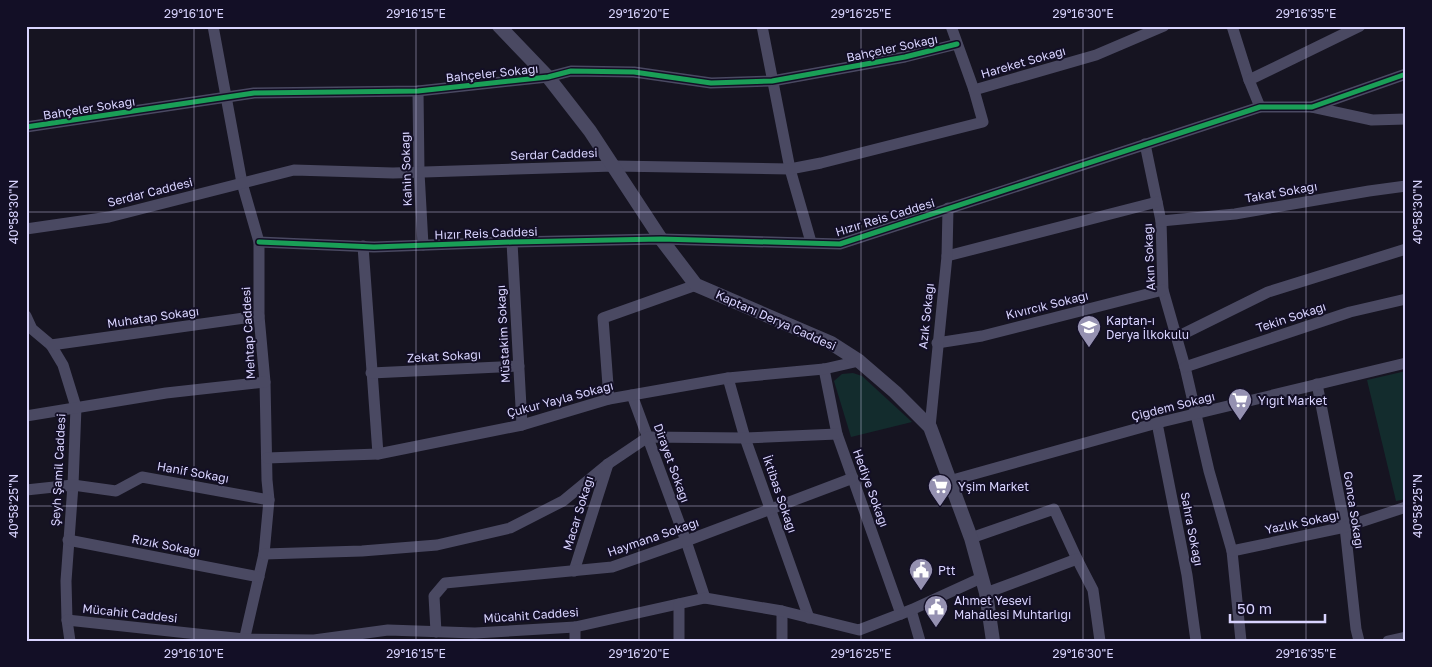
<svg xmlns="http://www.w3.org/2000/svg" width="1432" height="667" viewBox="0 0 1432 667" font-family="'Golos Text',sans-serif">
<rect width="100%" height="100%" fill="#161421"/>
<g fill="#132c2d">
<polygon points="1406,371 1406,499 1396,501 1367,380"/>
<polygon points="853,373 862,376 912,422 851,437 834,381 842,374"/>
</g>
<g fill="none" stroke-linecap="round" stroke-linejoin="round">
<g stroke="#4a4962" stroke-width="11">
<polyline points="213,26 242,183 259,242 259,316 265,382 267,480 269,500 264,554 244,641"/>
<polyline points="762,26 790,169 811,242"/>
<polyline points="1232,26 1249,80"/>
<polyline points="974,90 1096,55 1164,26"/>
<polyline points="418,91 419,172 423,245"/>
<polyline points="1260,107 1249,80 1360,26"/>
<polyline points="1312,107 1372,120 1406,119"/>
<polyline points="26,127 254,93 418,91 548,77 571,71 634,72 711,83 772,81 905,57 957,44"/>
<polyline points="1145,144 1161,221 1163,290 1185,367 1209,471 1232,551 1241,641"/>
<polyline points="1161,221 1235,214 1369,191 1406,186"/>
<polyline points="26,229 109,217 294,170 393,173 614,166 790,169 821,163 983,122 974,90 951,26"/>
<polyline points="259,242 374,247 512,242 661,239 840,244 1260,107 1312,107 1406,74"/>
<polyline points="512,242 522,425"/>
<polyline points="363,246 378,454"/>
<polyline points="947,256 1157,202"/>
<polyline points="26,316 32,329 51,345 63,365 76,407 73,485 66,581 67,620 70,641"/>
<polyline points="1177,337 1268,292 1406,249"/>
<polyline points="937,343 982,336 1163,290"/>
<polyline points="51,345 259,316"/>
<polyline points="1185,367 1350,312 1406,299"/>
<polyline points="824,369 837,434 901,614"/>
<polyline points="371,373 519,366"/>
<polyline points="728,378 745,438 809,618"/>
<polyline points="1317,384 1345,527 1356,629 1359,641"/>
<polyline points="632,395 686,541 705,598"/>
<polyline points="609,399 603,318 696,285"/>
<polyline points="26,416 166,393 265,382"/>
<polyline points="1157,423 1187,575 1196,641"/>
<polyline points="930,427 947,256 948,208"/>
<polyline points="267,458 378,454 522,425 609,399 728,378 824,369 859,361"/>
<polyline points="949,481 1157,423 1406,363"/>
<polyline points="26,490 73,485 116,491 142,477 269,500"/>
<polyline points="971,538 1054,509 1077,559 1093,590 1100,641"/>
<polyline points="68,540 259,577"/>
<polyline points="1232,551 1345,527 1406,507"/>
<polyline points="264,554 362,551 437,545 510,528 563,501 608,464 648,437 745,438 837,434"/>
<polyline points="574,571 608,464"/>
<polyline points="986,593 1077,559"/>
<polyline points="911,610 920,641"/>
<polyline points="782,611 782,641"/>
<polyline points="67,620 244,639 314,640 388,630 475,633 575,627 705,598 782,611 859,630 911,610 981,578"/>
<polyline points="575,627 575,641"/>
<polyline points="436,632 434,596 445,583 612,567 686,541 853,478"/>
<polyline points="679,641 679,604"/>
<polyline points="1388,641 1406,637"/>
</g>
<polyline stroke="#4a4962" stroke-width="14" points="499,26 548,77 590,131 661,239 696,285 831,343 859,361 895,392 930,427 971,538 986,593 993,641"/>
<g stroke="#130f26" stroke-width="8">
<g id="cycleway">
<polyline points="26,127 254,93 418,91 548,77 571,71 634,72 711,83 772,81 905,57 957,44"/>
<polyline points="259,242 374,247 512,242 661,239 840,244 1260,107 1312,107 1406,74"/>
</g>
</g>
<use href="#cycleway" stroke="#1a9f57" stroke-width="5"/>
</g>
<path fill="none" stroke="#d9d4ff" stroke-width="1" stroke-opacity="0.45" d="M 194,26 L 194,641M 416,26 L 416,641M 639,26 L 639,641M 861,26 L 861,641M 1083,26 L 1083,641M 1306,26 L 1306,641M 26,212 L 1406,212M 26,506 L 1406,506"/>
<defs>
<g id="school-pin" transform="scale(1.25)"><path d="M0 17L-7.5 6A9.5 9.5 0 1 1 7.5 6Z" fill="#9591b1" stroke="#130f26"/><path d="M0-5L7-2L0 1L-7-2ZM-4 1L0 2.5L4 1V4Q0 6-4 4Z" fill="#fff"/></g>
<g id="supermarket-pin" transform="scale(1.25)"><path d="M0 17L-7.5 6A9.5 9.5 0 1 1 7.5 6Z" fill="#9591b1" stroke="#130f26"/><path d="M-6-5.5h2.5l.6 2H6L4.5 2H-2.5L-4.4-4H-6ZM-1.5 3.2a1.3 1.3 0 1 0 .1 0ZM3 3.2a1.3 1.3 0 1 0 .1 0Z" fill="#fff"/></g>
<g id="civic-pin" transform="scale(1.25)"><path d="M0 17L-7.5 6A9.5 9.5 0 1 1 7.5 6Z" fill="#9591b1" stroke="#130f26"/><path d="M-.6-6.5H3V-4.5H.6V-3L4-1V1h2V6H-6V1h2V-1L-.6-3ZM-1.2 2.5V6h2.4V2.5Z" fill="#fff"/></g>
</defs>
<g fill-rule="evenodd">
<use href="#school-pin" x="1089" y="327"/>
<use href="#supermarket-pin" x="1240" y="400"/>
<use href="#supermarket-pin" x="940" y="486"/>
<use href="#civic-pin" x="921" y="570"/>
<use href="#civic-pin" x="936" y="607"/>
</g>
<g text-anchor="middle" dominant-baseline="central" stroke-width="4" stroke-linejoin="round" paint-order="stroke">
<g font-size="12" fill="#d9d4ff" stroke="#130f26">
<text transform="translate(892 48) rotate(-12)">Bahçeler Sokağı</text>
<text transform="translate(1023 62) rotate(-16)">Hareket Sokağı</text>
<text transform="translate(492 73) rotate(-6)">Bahçeler Sokağı</text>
<text transform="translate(89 108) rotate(-9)">Bahçeler Sokağı</text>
<text transform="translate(554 154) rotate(-2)">Serdar Caddesi</text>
<text transform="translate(406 169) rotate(-92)">Kahin Sokağı</text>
<text transform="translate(150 192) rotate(-14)">Serdar Caddesi</text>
<text transform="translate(1281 192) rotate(-10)">Takat Sokağı</text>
<text transform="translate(885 217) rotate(-17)">Hızır Reis Caddesi</text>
<text transform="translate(486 233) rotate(-2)">Hızır Reis Caddesi</text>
<text transform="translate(1149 257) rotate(-93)">Akın Sokağı</text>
<text transform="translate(1047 305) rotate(-14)">Kıvırcık Sokağı</text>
<text transform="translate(926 316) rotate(-84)">Azık Sokağı</text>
<text transform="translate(153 317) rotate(-8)">Muhatap Sokağı</text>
<text transform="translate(1291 317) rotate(-18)">Tekin Sokağı</text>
<text transform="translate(776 320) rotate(24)">Kaptanı Derya Caddesi</text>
<text transform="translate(248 333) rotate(-93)">Mehtap Caddesi</text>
<text transform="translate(503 334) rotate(-93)">Müstakim Sokağı</text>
<text transform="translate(444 356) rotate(-3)">Zekat Sokağı</text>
<text transform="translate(560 399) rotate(-15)">Çukur Yayla Sokağı</text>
<text transform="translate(1173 406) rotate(-14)">Çiğdem Sokağı</text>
<text transform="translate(672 463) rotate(70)">Dirayet Sokağı</text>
<text transform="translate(58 470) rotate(-87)">Şeyh Şamil Caddesi</text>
<text transform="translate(193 472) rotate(10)">Hanif Sokağı</text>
<text transform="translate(871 488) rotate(70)">Hediye Sokağı</text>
<text transform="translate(780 494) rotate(71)">İktibas Sokağı</text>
<text transform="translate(1354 510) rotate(81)">Gonca Sokağı</text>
<text transform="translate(578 513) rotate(-73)">Macar Sokağı</text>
<text transform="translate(1302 522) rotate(-12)">Yazlık Sokağı</text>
<text transform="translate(1192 529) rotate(79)">Sahra Sokağı</text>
<text transform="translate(653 537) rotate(-19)">Haymana Sokağı</text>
<text transform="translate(166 545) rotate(11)">Rızık Sokağı</text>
<text transform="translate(130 613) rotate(6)">Mücahit Caddesi</text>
<text transform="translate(531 615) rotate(-4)">Mücahit Caddesi</text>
</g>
<g font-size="12" fill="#d9d4ff" stroke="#130f26" text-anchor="start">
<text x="1106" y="320">Kaptan-ı<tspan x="1106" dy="14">Derya İlkokulu</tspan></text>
<text x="1258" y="400">Yığıt Market</text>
<text x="958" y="486">Yşim Market</text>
<text x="938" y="570">Ptt</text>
<text x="954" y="600">Ahmet Yesevi<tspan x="954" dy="14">Mahallesi Muhtarlığı</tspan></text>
</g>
</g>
<rect width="1432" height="667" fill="none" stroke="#130f26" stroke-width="55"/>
<path d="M1230 614v8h95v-8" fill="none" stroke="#d9d4ff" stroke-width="2.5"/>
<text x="1237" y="614" font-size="15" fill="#d9d4ff" stroke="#130f26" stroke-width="4" paint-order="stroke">50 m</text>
<rect x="28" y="28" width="1376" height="612" fill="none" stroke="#d9d4ff" stroke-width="2"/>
<g font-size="12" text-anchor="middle" fill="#d9d4ff">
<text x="194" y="18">29°16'10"E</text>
<text x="416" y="18">29°16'15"E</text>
<text x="639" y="18">29°16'20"E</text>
<text x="861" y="18">29°16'25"E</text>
<text x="1083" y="18">29°16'30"E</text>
<text x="1306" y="18">29°16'35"E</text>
<text transform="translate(14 212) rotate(-90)" y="4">40°58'30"N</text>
<text transform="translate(1418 212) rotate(-90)" y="4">40°58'30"N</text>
<text transform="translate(14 506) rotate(-90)" y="4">40°58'25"N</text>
<text transform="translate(1418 506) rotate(-90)" y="4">40°58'25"N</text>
<text x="194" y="658">29°16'10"E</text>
<text x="416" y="658">29°16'15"E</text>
<text x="639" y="658">29°16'20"E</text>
<text x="861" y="658">29°16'25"E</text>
<text x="1083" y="658">29°16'30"E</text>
<text x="1306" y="658">29°16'35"E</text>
</g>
</svg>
